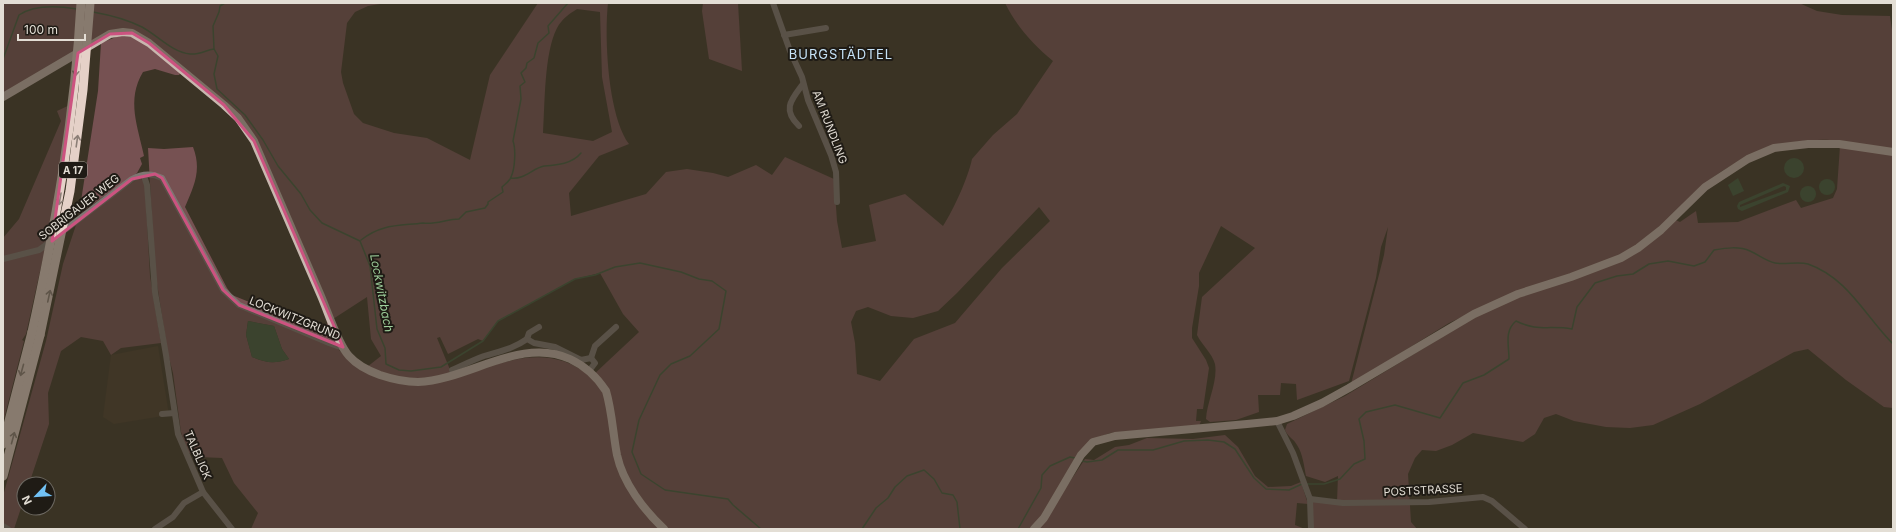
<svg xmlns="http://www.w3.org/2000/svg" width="1896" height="532" viewBox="0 0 1896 532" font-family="Inter,sans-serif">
<rect width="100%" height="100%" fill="#3b3325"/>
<polygon fill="#473b28" points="158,346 169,415 114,424 103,417 111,355"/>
<g fill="#765152" fill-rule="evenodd">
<path d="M 3,3 L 386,3 L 368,6 L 355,12 L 347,23 L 341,72 L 343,83 L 354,114 L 363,123 L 394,133 L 427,138 L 470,160 L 490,75 L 538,3 L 608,3 C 604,38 608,116 629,144 L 599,156 L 569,193 L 571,216 L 646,194 L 666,172 L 687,169 L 713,173 L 728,177 L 756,165 L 772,175 L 785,157 L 834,179 L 837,221 L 842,248 L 876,241 L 869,205 L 905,194 L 943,226 C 954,209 968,178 972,159 L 993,135 L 1017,114 L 1053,61 C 1033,44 1017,27 1005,3 L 1799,3 L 1817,11 L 1842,15 L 1890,16 L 1893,37 L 1893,152 C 1877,149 1861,147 1844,144 C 1839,143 1835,140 1830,140 C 1782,138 1739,156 1703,185 C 1691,194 1681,207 1671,218 L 1680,222 L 1696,211 L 1698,223 L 1738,222 L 1796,200 L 1801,208 L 1833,198 L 1837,189 L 1840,146 L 1893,154 L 1893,408 L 1884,407 L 1846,380 L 1808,349 L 1794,352 L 1700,404 L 1653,425 L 1630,428 L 1606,427 L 1574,421 L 1556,414 L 1544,418 L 1535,434 L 1523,442 L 1473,433 L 1452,445 L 1436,451 L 1422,450 L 1415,458 L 1408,474 L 1411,522 L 1417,529 L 1311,529 L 1310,499 L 1337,502 L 1338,476 L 1325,482 L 1306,476 C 1304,466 1303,454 1297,445 C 1294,439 1288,437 1285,430 L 1287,424 L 1345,396 L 1465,323 L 1501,303 L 1522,294 L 1515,292 L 1449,323 L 1351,384 L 1384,255 L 1388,227 L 1381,247 L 1376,278 L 1349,381 L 1297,400 L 1296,384 L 1281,383 L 1280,395 L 1258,395 L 1259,412 L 1236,420 L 1210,422 L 1206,419 C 1207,401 1218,382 1215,364 C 1212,353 1202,345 1197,335 L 1202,297 L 1255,248 L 1221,226 L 1199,273 L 1199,286 L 1192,328 L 1192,338 L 1206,360 L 1209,368 L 1203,409 L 1197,409 L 1196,421 L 1201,421 L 1199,426 L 1110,433 L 1094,439 L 1077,455 L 1043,515 L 1031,529 L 251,529 L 258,513 L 234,483 L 222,458 L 199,457 L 187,452 L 181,432 L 173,373 L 168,354 L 155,271 L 148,148 L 164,149 L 193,147 C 202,170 194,186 185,207 L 227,288 L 232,295 L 321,331 L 328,323 L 331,329 L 328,331 L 332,338 L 338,343 L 337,346 L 331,345 C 341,350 346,357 354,364 C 362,372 376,377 387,380 C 457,402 525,322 591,377 L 639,332 L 623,314 L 600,273 L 575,279 L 498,321 L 483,341 L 478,339 L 448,354 L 440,337 L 437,338 L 451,372 C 423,384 394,378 367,367 L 381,356 L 371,339 L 367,297 L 333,319 L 256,139 L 239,116 L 225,102 L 155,44 L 132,31 L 123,30 L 103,36 L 76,50 L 3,94 ZM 577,9 L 600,12 L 602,77 L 612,132 L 593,141 L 543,133 C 545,104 544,53 557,28 C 562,19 569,14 577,9 ZM 1039,207 L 1050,221 L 1002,268 L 955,323 L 914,339 L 880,381 L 857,374 L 855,343 L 851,322 L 856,311 L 868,307 L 891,316 L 913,318 L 938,311 L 957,293 ZM 248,321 L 274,326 L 282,349 L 289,359 C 273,364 267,363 252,357 L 246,335 Z"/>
<polygon points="703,3 738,3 742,71 709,59 702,11"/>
<path d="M 121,35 L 136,38 L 181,72 L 179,75 L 175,75 L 155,69 L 143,72 C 126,100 138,127 144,156 L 140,158 L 142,164 L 137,173 L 79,214 L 98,91 L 101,43 Z"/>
<polygon points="74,103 50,245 43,258 26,334 22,340 24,341 3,423 3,238 19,219 61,121 57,111"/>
<polygon points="139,178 143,180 145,186 150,276 161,343 121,348 111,355 103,341 81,337 61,351 48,393 49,424 29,484 24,484 24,499 14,529 12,529 3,523 3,496 46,341 63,264 77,222"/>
<polygon points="1225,435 1238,447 1255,476 1268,487 1291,486 1301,482 1308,504 1297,503 1295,525 1305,529 1038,529 1085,459 1094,460 1115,447 1129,445 1147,438 1193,439"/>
</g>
<g fill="#3c583a" fill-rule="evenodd">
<circle cx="1794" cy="168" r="10"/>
<polygon points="1738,178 1744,191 1733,196 1728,185"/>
<circle cx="1827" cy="187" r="8"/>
<path d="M 1783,183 L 1790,186 L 1788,192 L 1742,211 L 1738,209 L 1737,206 L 1739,202 ZM 1784,186 L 1786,187 L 1786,190 L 1740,207 L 1740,205 Z"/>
<circle cx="1808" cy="194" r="8"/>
<path d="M 248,321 L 274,326 L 282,349 L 289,359 C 274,364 267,363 252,357 L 246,335 Z"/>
</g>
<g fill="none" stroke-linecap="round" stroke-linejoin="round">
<g stroke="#3c583a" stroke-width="1.5">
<path d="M 93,12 C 110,15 126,19 142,27 C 157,35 173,53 190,54 C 199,55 206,50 214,49 L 218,56 L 214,74 L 217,89 L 245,115 L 263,140 L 278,166 L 301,194 L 310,210 L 322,223 L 360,241 L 370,266 L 377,329 L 385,348 L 386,364 L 399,370 L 411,371 L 441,367 L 483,341 L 498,321 L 575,279 L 595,275 L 615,267 L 640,263 L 681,272 L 699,279 L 712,281 L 726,291 L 719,329 L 690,356 L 671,364 L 660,375 L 639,420 L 632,452 L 641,474 L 665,490 L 728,499 L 733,505 L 761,529"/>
<polyline points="214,49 213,26 219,12 220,6 225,3"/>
<path d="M 3,59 L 19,15 C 35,4 59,6 77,9"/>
<path d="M 511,178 C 524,180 533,168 544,166 C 557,165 572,164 581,153"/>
<path d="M 361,240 C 381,224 398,226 423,223 C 435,225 447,219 459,219 L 466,212 L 485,208 L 488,204 L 488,202 L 503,192 L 502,187 C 505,184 510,181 511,177 C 515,169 516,149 513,141 L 521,99 L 520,86 L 525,82 L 521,73 L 526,68 L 527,63 L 534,58 L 538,43 L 549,33 L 548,26 L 568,3"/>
<polyline points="1082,461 1087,462 1102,460 1118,450 1153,450 1184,441 1208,440 1224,442 1235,449 1254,478 1266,489 1289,490 1302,484"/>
<path d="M 1306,484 L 1324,484 L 1340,479 L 1354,464 L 1365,459 L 1364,441 L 1359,419 L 1366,412 L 1395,405 L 1440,418 L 1463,383 L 1484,375 L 1509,359 C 1509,345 1504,331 1516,321 C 1538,332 1550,325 1572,329 L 1577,307 L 1595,283 L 1617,276 L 1633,274 L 1649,264 L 1668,261 L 1694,266 L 1705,262 L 1714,250 C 1726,248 1739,246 1750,251 C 1759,255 1766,261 1775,263 C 1785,265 1798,261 1808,264 C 1848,278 1865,316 1893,344"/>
<polyline points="862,529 876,508 888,498 895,487 907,476 924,470 934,479 942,493 953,495 957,502 960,529"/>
<polyline points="1018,529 1041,488 1042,475 1050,466 1070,457 1075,458"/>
</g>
<g stroke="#7e7672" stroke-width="6">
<polyline points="773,3 790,51 802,77 808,100 831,155 836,172 837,202"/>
<polyline points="784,35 826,28"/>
<path d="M 799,126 C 782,109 791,100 803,84"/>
<polyline points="144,176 147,185 155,292 166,355 178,434 203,492 232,529"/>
<path d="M 62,232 L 132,179 C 141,174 152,173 162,178 L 223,290 L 239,305 L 329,343 L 340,347 L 343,347"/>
<polyline points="3,259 39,250 50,242"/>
<polyline points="527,339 529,333 539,327"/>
<polyline points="591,358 595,346 616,327"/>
<path d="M 454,374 L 452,370 C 463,365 473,360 484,356 C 500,351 513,349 527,339 L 534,343 L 555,347 L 581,360 L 591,358 L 595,363 L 589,371"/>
<polyline points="162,414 174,413"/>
<polyline points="1277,421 1293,453 1310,499 1311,529"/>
<polyline points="1310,499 1343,503 1429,502 1483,497 1492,501 1525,529"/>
<polyline points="3,526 8,529"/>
<polyline points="155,529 173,517 184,503 203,492"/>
</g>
<g stroke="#c8b7af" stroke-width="8">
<path d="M 3,97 L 110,34 L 123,32 L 132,33 L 149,43 L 224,105 L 238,118 L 254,141 C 276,193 299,244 321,296 C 328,312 338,344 349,356 C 357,365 369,371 380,375 C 392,379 406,382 418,382 C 469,380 521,336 570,359 C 585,366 597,377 606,391 C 612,411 613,434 617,455 C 623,483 644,510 664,529"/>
<polyline points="1034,529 1044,518 1081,455 1093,442 1115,436 1247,424 1277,421 1293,416 1322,403 1349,388 1474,314 1518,294 1571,277 1621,258 1638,248 1661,230 1705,187 1748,159 1774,148 1808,144 1839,144 1893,152"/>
</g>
<g stroke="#e5d1c8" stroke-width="9">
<polyline points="3,444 32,332"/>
<polyline points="3,476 40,335"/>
</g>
<g stroke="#e5d1c8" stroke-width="9">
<path d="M 32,332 C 56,223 75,115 81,3"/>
<polyline points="40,335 70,191 83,90 90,3"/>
</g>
</g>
<defs><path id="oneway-shaft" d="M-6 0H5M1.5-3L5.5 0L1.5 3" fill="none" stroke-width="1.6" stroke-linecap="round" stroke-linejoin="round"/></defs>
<g stroke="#8c7f77">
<use href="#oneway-shaft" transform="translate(76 70) rotate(95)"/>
<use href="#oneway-shaft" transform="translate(77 141) rotate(-82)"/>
<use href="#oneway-shaft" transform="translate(60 199) rotate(100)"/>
<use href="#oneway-shaft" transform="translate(49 296) rotate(-78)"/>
<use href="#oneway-shaft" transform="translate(22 370) rotate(105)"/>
<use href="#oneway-shaft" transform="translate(13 438) rotate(-75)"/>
</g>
<path d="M0 0H1896V532H0ZM 132,33 L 149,43 L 224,105 L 254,141 L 343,347 L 239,305 L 223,290 L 162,178 L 155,174 L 132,179 L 52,241 L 78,53 L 110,34 Z" fill="#3b3325" fill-opacity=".55" fill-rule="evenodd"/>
<path fill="none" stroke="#cc5380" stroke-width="3" stroke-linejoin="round" d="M 132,33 L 149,43 L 224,105 L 254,141 L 343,347 L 239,305 L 223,290 L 162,178 L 155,174 L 132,179 L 52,241 L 78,53 L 110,34 Z"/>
<g text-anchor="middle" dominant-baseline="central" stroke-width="4" stroke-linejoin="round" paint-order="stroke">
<rect fill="#1f1b15" stroke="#a8a49b" stroke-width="1" x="59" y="162" width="28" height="16" rx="3"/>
<g font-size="10" font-weight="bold" fill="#e3ded5">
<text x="73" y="170">A 17</text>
</g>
<g font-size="11" fill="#e3ded5" stroke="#1f1b15">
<text transform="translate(830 127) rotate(69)">AM RUNDLING</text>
<text transform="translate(79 207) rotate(-38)">SOBRIGAUER WEG</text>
<text transform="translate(295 318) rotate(22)">LOCKWITZGRUND</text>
<text transform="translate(198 455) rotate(67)">TALBLICK</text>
<text transform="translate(1423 490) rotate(-3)">POSTSTRASSE</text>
</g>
<g font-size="12" font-style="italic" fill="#9dce9a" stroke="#1f1b15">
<text transform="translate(382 293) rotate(79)">Lockwitzbach</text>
</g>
<g font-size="13" letter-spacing="1" fill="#c6e2f6" stroke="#1f1b15">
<text x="841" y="54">BURGSTÄDTEL</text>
</g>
</g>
<rect width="1896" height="532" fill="none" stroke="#e3ded5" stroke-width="8"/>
<g transform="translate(36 496) rotate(245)"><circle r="19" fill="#1f1b15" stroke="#6d6962"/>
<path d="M0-3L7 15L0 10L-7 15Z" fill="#71c1f5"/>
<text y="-6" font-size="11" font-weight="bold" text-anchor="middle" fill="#e3ded5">N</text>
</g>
<path d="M18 34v6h67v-6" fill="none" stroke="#e3ded5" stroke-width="2"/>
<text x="24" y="34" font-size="12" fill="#e3ded5" stroke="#1f1b15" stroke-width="3" paint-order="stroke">100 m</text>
</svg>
